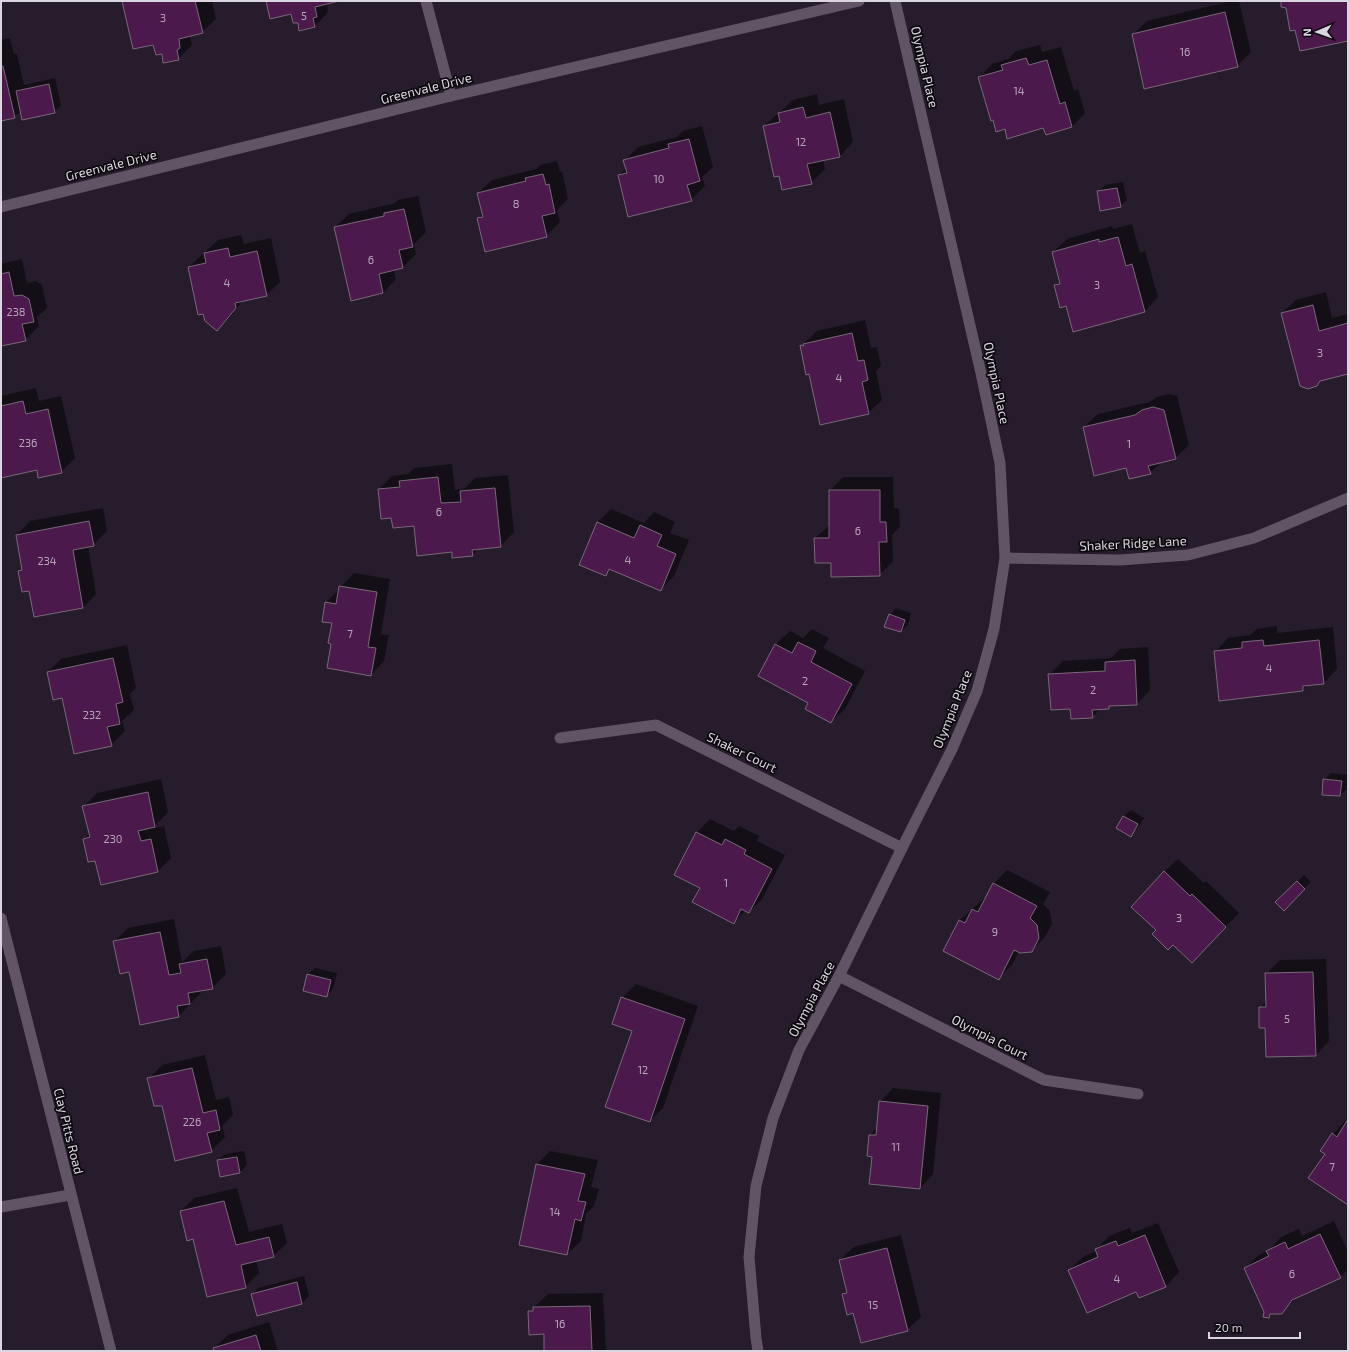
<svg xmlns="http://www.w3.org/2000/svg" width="1349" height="1352" viewBox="0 0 1349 1352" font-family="'Exo 2',sans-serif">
<rect width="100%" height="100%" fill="#261c2b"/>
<g fill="#0007">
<polygon points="124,1 212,1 216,19 202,32 192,34 190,37 192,45 178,59 162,53 154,44"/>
<polygon points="267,1 335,1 330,2 327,6 328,12 315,26 300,30 298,21 291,13"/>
<polygon points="1232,1 1239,1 1251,52 1237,66 1133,35 1147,21"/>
<polygon points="10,38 14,54 17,54 24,85 55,78 61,106 54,112 21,111 14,117 1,120 1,40"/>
<polygon points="1040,45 1042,52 1061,47 1074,91 1078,89 1085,113 1072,127 1005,128 979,78 992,64 1008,59 1016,51"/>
<polygon points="817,94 819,105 844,99 853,142 840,156 823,159 825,169 811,183 779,175 764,126 793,100"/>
<polygon points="702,126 713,167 702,177 705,186 691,200 619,175 626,168 624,161 638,147 677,137 683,131"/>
<polygon points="557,161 560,172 562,171 568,199 557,210 560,222 546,236 478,219 483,213 478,193 492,180 536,169 540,165"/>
<polygon points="1123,182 1127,200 1120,206 1098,192 1105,185"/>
<polygon points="418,196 426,232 414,244 416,254 403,267 394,269 396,279 383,293 335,227 349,214 395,203 398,200"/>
<polygon points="1132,224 1140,253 1145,251 1158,297 1145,311 1066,305 1055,286 1061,280 1053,252 1067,239 1112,226 1113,229"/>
<polygon points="241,235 244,244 271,238 280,282 266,295 243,300 231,316 217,330 189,267 218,240"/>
<polygon points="22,259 27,283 36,281 42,285 47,308 37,317 39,326 25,340 1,345 1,264"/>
<polygon points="1326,292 1332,318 1348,314 1348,373 1323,379 1317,385 1282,313 1296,300"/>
<polygon points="865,320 871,348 877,347 881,366 876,371 882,400 868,413 801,346 817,331"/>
<polygon points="36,388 39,401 61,396 75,458 61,472 37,469 1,473 1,396"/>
<polygon points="1168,394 1177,396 1189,445 1175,458 1161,462 1150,473 1127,467 1084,427 1098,414 1149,402 1157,397"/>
<polygon points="452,464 455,490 464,489 475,478 508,475 514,532 501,546 479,548 472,555 453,551 415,525 392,517 379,489 392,476 408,474 414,468"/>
<polygon points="843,477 893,477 894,508 899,509 900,527 892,535 893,562 879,575 815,538 830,525 830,491"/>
<polygon points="103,508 107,531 93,545 88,546 96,594 83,608 19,572 23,568 17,535 30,521"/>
<polygon points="611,509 644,523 654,512 675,522 670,533 689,540 674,576 661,589 611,569 605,575 597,523"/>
<polygon points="354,573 390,579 381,634 389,635 384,661 371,675 332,643 333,622 326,603"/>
<polygon points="896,608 911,613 908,625 901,631 890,615"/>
<polygon points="1277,626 1277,633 1333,627 1337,669 1324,683 1308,684 1303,690 1215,652 1228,638 1250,635 1257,629"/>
<polygon points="812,629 829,638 823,648 865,671 845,709 831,722 809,703 759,676 776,644 790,631 803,638"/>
<polygon points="127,645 136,688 130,694 134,710 122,721 125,731 111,745 63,697 48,672 61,659"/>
<polygon points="1148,647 1150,690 1137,704 1110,705 1108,708 1101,708 1092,717 1071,708 1049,675 1063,661 1111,658 1120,649"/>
<polygon points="1331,773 1348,775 1347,789 1340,795 1324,780"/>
<polygon points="161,779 168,812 152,829 164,826 171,858 157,872 96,860 84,839 90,833 84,806 97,793"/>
<polygon points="1131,810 1144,818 1137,829 1130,835 1118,828 1124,816"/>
<polygon points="710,819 734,831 739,826 759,836 757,841 785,855 762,899 749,912 745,911 733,923 701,888 675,874 697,832"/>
<polygon points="1178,859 1204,883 1206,881 1239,913 1205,948 1173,944 1157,930 1164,872"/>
<polygon points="1007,870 1050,892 1043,904 1050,911 1052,924 1045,937 1031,951 1019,951 1012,965 998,978 944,951 960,920 987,896 993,884"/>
<polygon points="1304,875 1311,882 1284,909 1277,902"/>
<polygon points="174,919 182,962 194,951 221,946 226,974 212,988 203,990 179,1016 130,971 114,942 128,928"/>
<polygon points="1326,959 1329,1041 1316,1055 1266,1027 1260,1008 1267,1001 1266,974 1280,960"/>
<polygon points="315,968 337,973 333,989 327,996 308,974"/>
<polygon points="636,984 698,1006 663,1108 650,1121 633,1030 622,998"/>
<polygon points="205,1055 216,1100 229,1097 233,1115 222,1126 225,1137 211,1151 163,1105 149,1079 162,1065"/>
<polygon points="893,1088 941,1093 933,1174 920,1188 873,1156 870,1135 877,1128 880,1102"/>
<polygon points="1346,1120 1348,1121 1348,1204 1326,1154 1333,1134"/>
<polygon points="244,1151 247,1165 240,1172 221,1176 218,1160 225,1154"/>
<polygon points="550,1151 598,1160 591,1187 599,1189 594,1206 586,1214 581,1241 567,1254 537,1164"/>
<polygon points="237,1188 249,1232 282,1224 287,1243 273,1256 256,1260 259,1273 245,1287 181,1211 194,1198"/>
<polygon points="1334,1221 1348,1252 1348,1269 1340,1278 1297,1297 1281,1313 1273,1313 1269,1317 1265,1312 1245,1268 1259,1255 1269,1250 1281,1237 1299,1229 1302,1236"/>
<polygon points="1158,1223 1179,1272 1166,1286 1139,1297 1136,1291 1069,1270 1083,1257 1096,1251 1096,1250 1109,1236 1130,1228 1132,1233"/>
<polygon points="901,1235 921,1317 907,1330 854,1312 843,1294 848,1290 840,1260 854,1247"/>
<polygon points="304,1276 309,1296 302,1303 257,1315 252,1295 258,1288"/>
<polygon points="603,1293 606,1351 545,1351 545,1333 529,1312 548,1294"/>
<polygon points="269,1322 278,1351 215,1351 214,1348 228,1335"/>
</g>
<g fill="#4c194c" stroke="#796978">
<polygon points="122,1 195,1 203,33 179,39 180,48 177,50 179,60 163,63 162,54 156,55 153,45 133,49"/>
<polygon points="266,1 339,1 315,7 317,17 313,18 315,27 299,31 298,23 293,23 291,14 270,19"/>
<polygon points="1281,1 1348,1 1348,41 1300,51 1295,30 1290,31 1286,8 1281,7"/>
<polygon points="1225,12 1238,67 1144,89 1132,34"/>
<polygon points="1026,58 1029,65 1047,60 1060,104 1065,102 1072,127 1046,135 1043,128 1007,139 1005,129 996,132 993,120 991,121 978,77 1003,70 1001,65"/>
<polygon points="3,66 15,118 1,121 1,67"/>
<polygon points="49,84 55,113 22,120 16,91"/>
<polygon points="803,107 806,118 830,112 840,157 807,164 812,184 782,190 779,176 774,177 763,126 780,122 778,113"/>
<polygon points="689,139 700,181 687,185 692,201 628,217 618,175 627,173 623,160 669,148 668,144"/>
<polygon points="543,174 546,185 549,184 555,213 542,216 547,237 485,252 477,218 483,217 477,193 526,181 525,178"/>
<polygon points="1117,188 1121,207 1100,211 1097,191"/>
<polygon points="404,209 413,247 399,250 403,268 379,274 383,293 351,301 334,227 384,216 384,213"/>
<polygon points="1118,237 1126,266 1132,264 1145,312 1073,332 1066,306 1060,308 1054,285 1060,284 1052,252 1099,239 1099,242"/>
<polygon points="228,248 230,257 257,251 267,296 235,303 236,308 217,331 205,321 203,314 198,315 188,267 206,263 204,253"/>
<polygon points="9,272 14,296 22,295 29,299 34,322 22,324 26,341 1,346 1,274"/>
<polygon points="1313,305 1319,331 1348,323 1348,374 1320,381 1317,386 1308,389 1300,386 1281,313"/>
<polygon points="852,333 858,361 864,360 868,380 862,382 869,414 820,425 809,374 806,375 800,345 804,346 803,344"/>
<polygon points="23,401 26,414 48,409 62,473 38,478 37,470 1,478 1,406"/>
<polygon points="1153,407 1164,410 1176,459 1148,466 1151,474 1129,479 1126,468 1094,476 1083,427 1135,415 1142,410"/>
<polygon points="438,477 441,503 461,502 460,491 495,488 501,547 472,550 473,556 452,558 452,552 417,556 414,526 393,528 391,518 381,519 378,489 400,487 399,481"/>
<polygon points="829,490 880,490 880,522 886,522 887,542 879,542 880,576 831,577 831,563 815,563 814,538 829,538"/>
<polygon points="89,521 94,546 73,550 83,608 34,617 29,591 22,592 18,571 22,570 16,535"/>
<polygon points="597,522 634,538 640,525 662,535 657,546 676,554 661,591 609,569 606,576 579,565"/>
<polygon points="339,586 377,592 368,647 376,648 371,676 327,668 331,644 328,643 332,623 322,622 325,602 336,604"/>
<polygon points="889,614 905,620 901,632 884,627"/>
<polygon points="1263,640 1264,646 1319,640 1324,684 1303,686 1303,691 1219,701 1214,651 1242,648 1242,642"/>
<polygon points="798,642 816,651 811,662 852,684 831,723 805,709 808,703 758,676 775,644 792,653"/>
<polygon points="113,658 123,702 116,704 120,724 107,727 112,746 74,754 62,698 53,700 47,672"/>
<polygon points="1135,660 1137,705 1109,706 1109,709 1092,710 1093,718 1071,719 1070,709 1051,710 1048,674 1105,671 1105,662"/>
<polygon points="1323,779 1342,781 1340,796 1322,795"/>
<polygon points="148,792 155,827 138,831 141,841 151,839 158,872 101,885 95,861 88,862 83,839 90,837 82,806"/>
<polygon points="1123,816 1138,824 1131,837 1116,828"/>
<polygon points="696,832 722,845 725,839 746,850 744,854 772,869 749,913 741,909 734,924 692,902 700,888 674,875"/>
<polygon points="1164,871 1190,896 1192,894 1226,927 1192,963 1173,945 1168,950 1152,934 1156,930 1131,907"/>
<polygon points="1297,881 1305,889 1284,911 1275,902"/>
<polygon points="993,883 1037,906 1030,918 1037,925 1039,938 1032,952 1020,953 1014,950 999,980 943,951 959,920 965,923 972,909 978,912"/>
<polygon points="160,932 169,975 181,973 179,964 207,959 213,989 188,993 190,1004 177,1006 179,1017 140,1025 129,972 120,974 113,941"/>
<polygon points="1313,972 1316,1056 1266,1057 1265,1028 1259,1028 1259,1007 1266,1007 1265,973"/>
<polygon points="307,974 331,980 327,997 303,991"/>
<polygon points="621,997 685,1019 650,1122 605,1107 632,1031 612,1024"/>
<polygon points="192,1068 203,1113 216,1110 220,1130 207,1133 212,1152 175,1161 162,1106 154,1106 147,1078"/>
<polygon points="879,1101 928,1106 920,1189 869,1184 872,1157 867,1156 869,1135 876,1135"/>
<polygon points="1348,1119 1348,1205 1308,1178 1325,1154 1320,1151 1332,1133 1337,1137"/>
<polygon points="237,1157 240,1173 220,1177 217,1160"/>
<polygon points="536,1164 585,1174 578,1201 586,1202 581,1221 575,1219 567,1255 519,1245"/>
<polygon points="224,1201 236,1245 269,1237 274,1257 241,1265 246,1288 207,1297 193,1239 187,1241 180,1211"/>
<polygon points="1320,1234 1341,1278 1292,1300 1282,1314 1270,1314 1269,1318 1263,1317 1264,1312 1244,1268 1269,1256 1266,1251 1285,1242 1288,1249"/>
<polygon points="1145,1235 1166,1287 1139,1298 1136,1292 1087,1313 1068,1270 1098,1257 1095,1249 1116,1241 1118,1246"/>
<polygon points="887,1248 908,1331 861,1343 853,1313 847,1315 842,1294 847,1293 839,1260"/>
<polygon points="297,1282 302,1304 257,1316 251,1294"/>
<polygon points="590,1306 592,1351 544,1351 544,1334 529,1335 528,1311 533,1311 533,1307"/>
<polygon points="256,1335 261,1351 214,1351 213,1348"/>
</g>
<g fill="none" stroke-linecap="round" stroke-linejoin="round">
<g stroke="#605465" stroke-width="11">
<polyline points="426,1 451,96"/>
<polyline points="1,207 451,96 859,1"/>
<polyline points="1005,558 1120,560 1188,555 1254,538 1348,498"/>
<polyline points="560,738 656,725 902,848"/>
<polyline points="839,976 1044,1080 1138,1094"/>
<polyline points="1,1207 70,1195"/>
<polyline points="758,1351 756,1338 749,1257 756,1186 773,1118 799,1050 839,976 902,848 952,749 977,691 994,629 1005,558 1000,463 981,373 895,1"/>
</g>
<polyline stroke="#605465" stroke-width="11" points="1,918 111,1351"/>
</g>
<g text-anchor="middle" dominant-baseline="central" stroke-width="3.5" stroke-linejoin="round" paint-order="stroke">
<g font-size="11" fill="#b7a6ba">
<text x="304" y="15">5</text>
<text x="163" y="17">3</text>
<text x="1185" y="51">16</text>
<text x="1019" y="90">14</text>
<text x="801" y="141">12</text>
<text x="659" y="178">10</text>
<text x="516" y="203">8</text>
<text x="371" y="259">6</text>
<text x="227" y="282">4</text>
<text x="1097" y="284">3</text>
<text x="16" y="311">238</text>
<text x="1320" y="352">3</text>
<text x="839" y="377">4</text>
<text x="28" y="442">236</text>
<text x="1129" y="443">1</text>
<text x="439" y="511">6</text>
<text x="858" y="530">6</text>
<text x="628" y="559">4</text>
<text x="47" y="560">234</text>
<text x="350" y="633">7</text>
<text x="1269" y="667">4</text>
<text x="805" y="680">2</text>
<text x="1093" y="689">2</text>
<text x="92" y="714">232</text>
<text x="113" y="838">230</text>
<text x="726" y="882">1</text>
<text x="1179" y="917">3</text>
<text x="995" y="931">9</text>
<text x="1287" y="1018">5</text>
<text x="643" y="1069">12</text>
<text x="192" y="1121">226</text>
<text x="896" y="1146">11</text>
<text x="1332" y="1166">7</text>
<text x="555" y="1211">14</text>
<text x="1292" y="1273">6</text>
<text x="1117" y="1278">4</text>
<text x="873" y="1304">15</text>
<text x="560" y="1323">16</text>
</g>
<g font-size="13" fill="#dbd5df" stroke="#0d090f">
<text transform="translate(925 67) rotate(77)">Olympia Place</text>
<text transform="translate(426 88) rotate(-14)">Greenvale Drive</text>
<text transform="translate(111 165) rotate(-14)">Greenvale Drive</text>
<text transform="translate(997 383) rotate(78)">Olympia Place</text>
<text transform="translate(1133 543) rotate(-3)">Shaker Ridge Lane</text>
<text transform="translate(952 709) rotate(-68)">Olympia Place</text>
<text transform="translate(742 752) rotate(26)">Shaker Court</text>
<text transform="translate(811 999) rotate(-62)">Olympia Place</text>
<text transform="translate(990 1037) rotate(27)">Olympia Court</text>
<text transform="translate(69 1131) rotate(76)">Clay Pitts Road</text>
</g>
</g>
<rect width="1349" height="1352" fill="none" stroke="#dbd5df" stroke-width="4"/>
<g transform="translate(1317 32) rotate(268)" stroke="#0d090f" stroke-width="3" paint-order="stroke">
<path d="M0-3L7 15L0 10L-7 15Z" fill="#dbd5df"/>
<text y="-6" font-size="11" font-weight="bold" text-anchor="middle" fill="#dbd5df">N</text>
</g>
<path d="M1209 1332v6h91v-6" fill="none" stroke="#dbd5df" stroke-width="2"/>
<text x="1215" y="1332" font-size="12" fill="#dbd5df" stroke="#0d090f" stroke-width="3" paint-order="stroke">20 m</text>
</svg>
